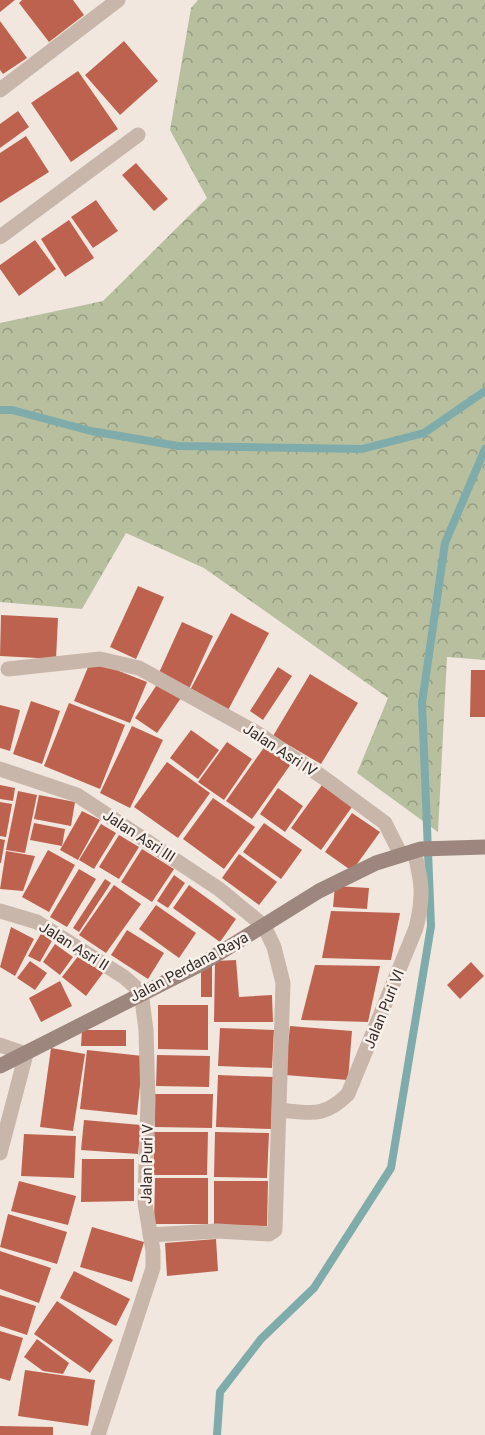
<svg xmlns="http://www.w3.org/2000/svg" width="485" height="1435" viewBox="0 0 485 1435" font-family="Roboto,sans-serif">
<defs>
<pattern id="forest-crowns" width="20" height="18" patternUnits="userSpaceOnUse" patternTransform="scale(1.5)"><rect width="20" height="18" fill="#b7bf9f"/><path d="M2 6a3 3 0 1 1 6 0M12 15a3 3 0 1 1 6 0" fill="none" stroke="#969c82"/></pattern>
</defs>
<rect width="100%" height="100%" fill="#f1e7df"/>
<polygon fill="url(#forest-crowns)" points="198,0 485,0 485,660 447,657 438,832 357,773 388,698 204,568 126,533 82,609 0,602 0,323 103,301 207,198 170,130 191,8"/>
<g fill="none" stroke-linecap="round" stroke-linejoin="round">
<g stroke="#7facab" stroke-width="8">
<polyline points="0,410 12,410 91,431 178,446 362,449 424,433 485,391"/>
<polyline points="217,1435 220,1392 261,1339 314,1288 391,1168 431,926 422,703 445,543 485,449"/>
</g>
</g>
<g fill="#be6250">
<polygon points="0,0 15,0 0,12"/>
<polygon points="22,0 73,0 84,15 49,42 19,3"/>
<polygon points="0,21 27,58 3,74 0,70"/>
<polygon points="124,41 158,81 120,115 85,75"/>
<polygon points="78,71 118,129 71,162 31,103"/>
<polygon points="18,111 29,127 0,148 0,124"/>
<polygon points="26,136 49,172 0,203 0,153"/>
<polygon points="136,163 168,199 154,211 122,175"/>
<polygon points="96,200 118,231 93,248 71,217"/>
<polygon points="69,220 94,258 65,277 41,239"/>
<polygon points="35,240 56,269 19,296 0,269 0,265"/>
<polygon points="138,586 164,597 136,659 110,647"/>
<polygon points="231,613 269,633 227,712 189,692"/>
<polygon points="1,615 58,618 56,659 0,656"/>
<polygon points="182,622 213,636 189,689 158,675"/>
<polygon points="91,660 147,682 130,723 74,701"/>
<polygon points="278,667 292,676 263,720 250,711"/>
<polygon points="471,670 485,670 485,717 470,717"/>
<polygon points="310,674 358,703 321,764 273,736"/>
<polygon points="158,683 181,698 157,733 135,718"/>
<polygon points="31,701 60,711 42,764 13,754"/>
<polygon points="69,703 125,725 100,789 44,766"/>
<polygon points="0,705 20,710 10,751 0,748"/>
<polygon points="132,726 163,740 130,808 100,793"/>
<polygon points="191,730 219,750 198,779 170,758"/>
<polygon points="227,742 252,759 224,800 198,782"/>
<polygon points="265,746 291,764 252,819 226,801"/>
<polygon points="167,762 210,793 178,838 134,807"/>
<polygon points="0,785 15,788 13,801 0,799"/>
<polygon points="322,785 352,807 321,850 291,828"/>
<polygon points="278,788 303,806 285,832 260,814"/>
<polygon points="18,791 37,795 25,853 6,850"/>
<polygon points="39,795 75,802 71,826 34,819"/>
<polygon points="213,798 255,827 224,869 183,839"/>
<polygon points="0,802 12,804 6,837 0,836"/>
<polygon points="82,811 100,820 78,860 60,850"/>
<polygon points="352,813 380,832 352,871 325,852"/>
<polygon points="34,823 65,829 62,846 30,840"/>
<polygon points="264,823 302,850 281,879 243,852"/>
<polygon points="101,824 116,833 94,869 79,860"/>
<polygon points="119,835 139,847 119,879 99,867"/>
<polygon points="0,839 5,840 1,863 0,863"/>
<polygon points="142,849 174,869 152,902 121,882"/>
<polygon points="48,850 75,865 49,912 22,897"/>
<polygon points="6,851 35,856 23,891 0,889"/>
<polygon points="239,854 277,882 259,905 222,878"/>
<polygon points="79,869 96,879 67,927 50,917"/>
<polygon points="174,875 185,883 168,908 157,901"/>
<polygon points="105,879 111,883 79,932 73,928"/>
<polygon points="114,885 141,904 106,953 79,935"/>
<polygon points="189,885 236,919 220,942 173,908"/>
<polygon points="335,886 369,888 367,909 333,907"/>
<polygon points="156,905 196,933 179,958 139,929"/>
<polygon points="331,911 400,913 391,960 322,958"/>
<polygon points="11,927 34,939 15,976 0,967"/>
<polygon points="127,930 164,953 148,979 111,955"/>
<polygon points="42,932 53,939 40,962 28,956"/>
<polygon points="55,944 73,957 60,975 43,962"/>
<polygon points="79,955 103,973 86,996 62,977"/>
<polygon points="236,960 239,997 272,995 273,1022 214,1022 215,961"/>
<polygon points="30,961 47,973 35,990 17,978"/>
<polygon points="471,962 484,976 460,999 447,985"/>
<polygon points="315,965 380,966 368,1022 301,1020"/>
<rect x="201" y="966" width="11" height="31"/>
<polygon points="60,981 72,1006 41,1022 29,998"/>
<polygon points="158,1005 208,1005 208,1050 158,1049"/>
<polygon points="290,1026 352,1031 348,1080 285,1075"/>
<polygon points="220,1028 274,1030 272,1068 218,1066"/>
<polygon points="82,1030 126,1030 126,1046 81,1046"/>
<polygon points="51,1048 85,1054 73,1131 40,1127"/>
<polygon points="87,1050 143,1056 137,1115 80,1109"/>
<polygon points="157,1055 210,1056 209,1087 156,1086"/>
<polygon points="218,1075 273,1077 271,1129 216,1127"/>
<polygon points="155,1094 213,1094 212,1128 155,1127"/>
<polygon points="84,1120 141,1125 138,1154 81,1150"/>
<polygon points="154,1132 208,1132 207,1175 154,1175"/>
<polygon points="215,1132 269,1133 267,1178 214,1177"/>
<polygon points="24,1134 76,1136 74,1178 21,1176"/>
<polygon points="82,1159 134,1159 134,1201 81,1202"/>
<polygon points="155,1178 208,1178 208,1224 154,1224"/>
<polygon points="19,1181 76,1196 68,1225 11,1211"/>
<polygon points="214,1181 268,1181 267,1226 214,1225"/>
<polygon points="8,1214 67,1232 57,1264 0,1247"/>
<polygon points="92,1227 144,1242 132,1282 80,1267"/>
<polygon points="216,1239 218,1271 167,1276 165,1243"/>
<polygon points="0,1251 51,1268 39,1303 0,1289"/>
<polygon points="74,1271 130,1299 116,1326 60,1298"/>
<polygon points="0,1295 36,1306 27,1335 0,1326"/>
<polygon points="57,1301 113,1340 90,1373 34,1334"/>
<polygon points="0,1331 23,1338 10,1381 0,1378"/>
<polygon points="37,1339 69,1363 63,1374 43,1371 24,1357"/>
<polygon points="25,1370 95,1380 88,1426 18,1416"/>
<polygon points="0,1426 53,1427 53,1435 0,1435"/>
</g>
<g fill="none" stroke-linecap="round" stroke-linejoin="round">
<g stroke="#c9b6ab" stroke-width="15">
<polyline points="0,90 118,0"/>
<polyline points="0,237 138,135"/>
<polyline points="8,669 100,659 139,668 257,733 324,778 385,823 401,855"/>
<polyline points="0,769 77,795 219,889 264,926 274,947 283,983 275,1230 269,1234 217,1231 150,1235"/>
<polyline points="0,911 37,922 124,977 141,992 146,1030 148,1100 145,1203 153,1251 153,1268 98,1435"/>
<polyline points="0,1045 26,1054 0,1153"/>
<path d="M 280,1110 C 311,1113 324,1118 348,1094 L 416,928 C 424,896 422,882 414,851"/>
</g>
<polyline stroke="#9c867d" stroke-width="15" points="0,1066 205,962 319,891 376,863 421,849 485,847"/>
</g>
<g text-anchor="middle" dominant-baseline="central" stroke-width="5" stroke-linejoin="round" paint-order="stroke">
<g font-size="15" fill="#372d2a" stroke="#f9f1eb">
<text transform="translate(280 750) rotate(33)">Jalan Asri IV</text>
<text transform="translate(139 836) rotate(33)">Jalan Asri III</text>
<text transform="translate(74 946) rotate(32)">Jalan Asri II</text>
<text transform="translate(189 967) rotate(-28)">Jalan Perdana Raya</text>
<text transform="translate(384 1009) rotate(-68)">Jalan Puri VI</text>
<text transform="translate(147 1164) rotate(-89)">Jalan Puri V</text>
</g>
</g>
</svg>
